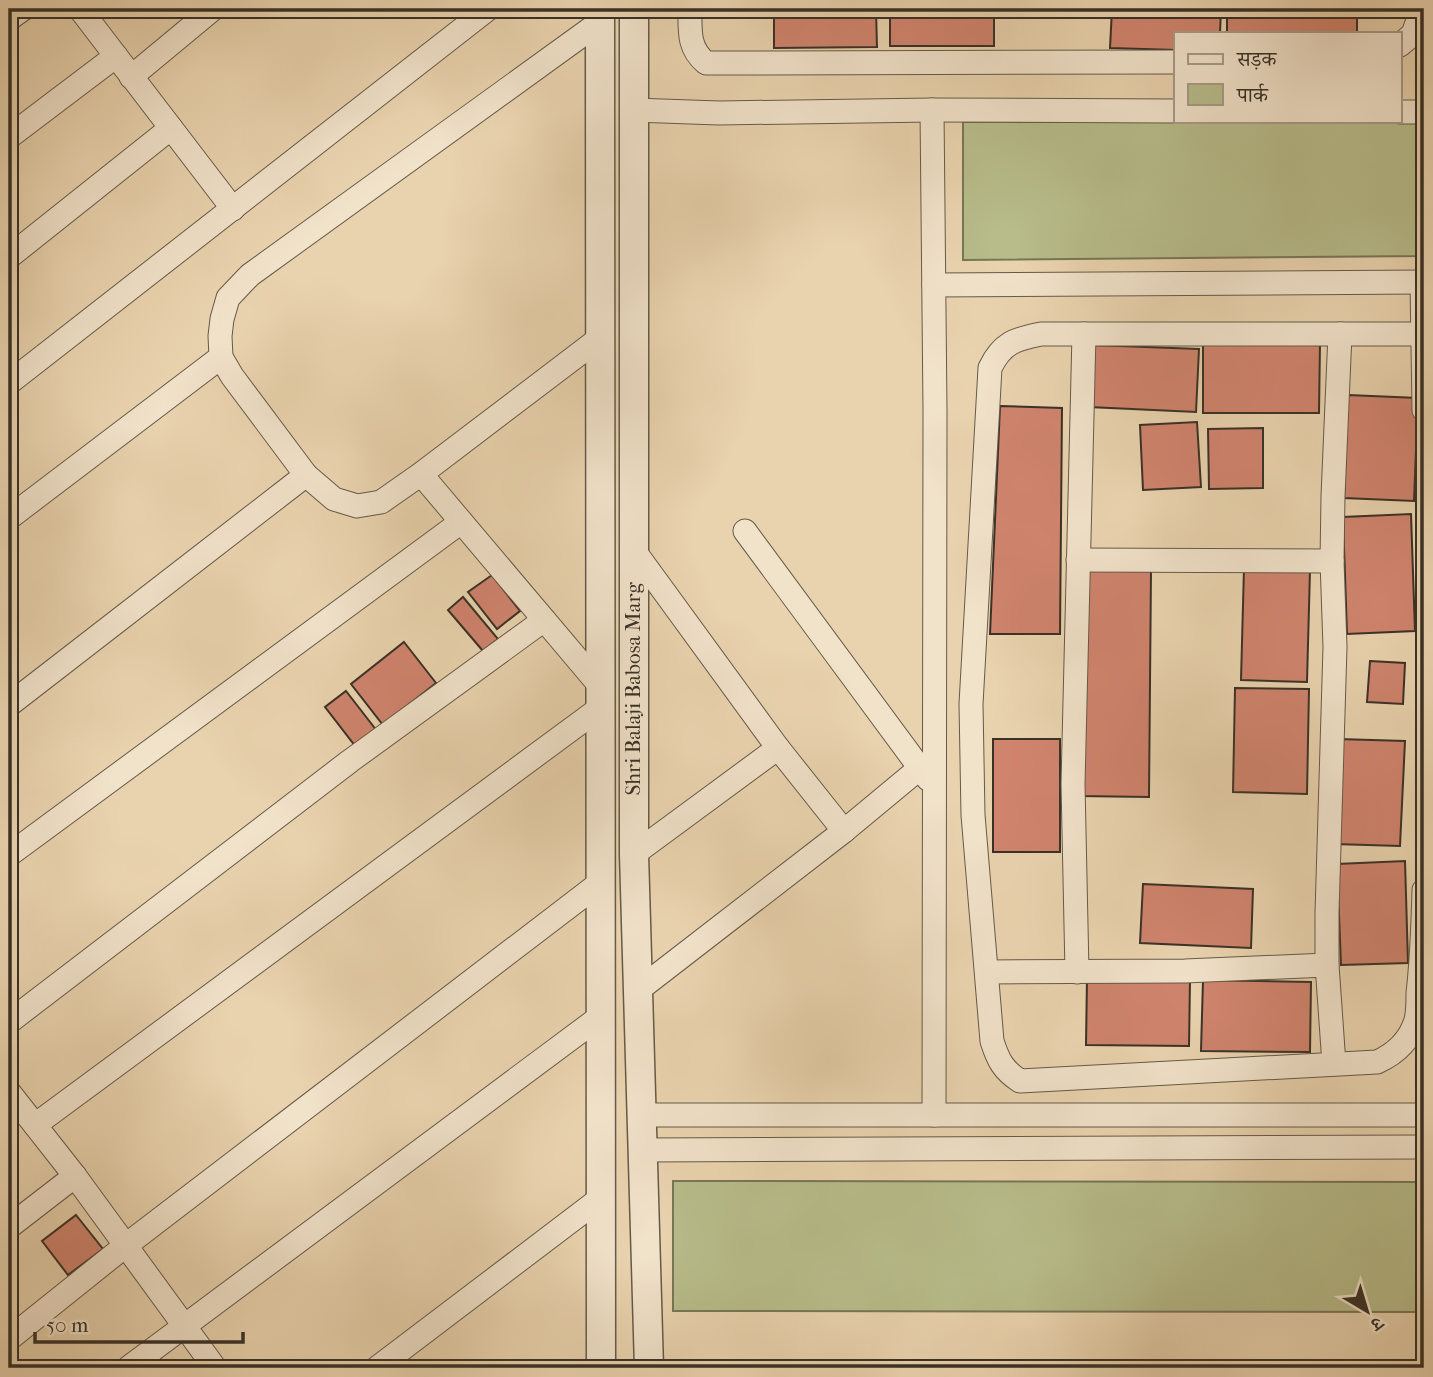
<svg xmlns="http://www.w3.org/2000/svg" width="1433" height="1377" viewBox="0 0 1433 1377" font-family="'IM FELL French Canon','Noto Serif Devanagari',serif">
<rect width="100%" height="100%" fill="#e9d3ae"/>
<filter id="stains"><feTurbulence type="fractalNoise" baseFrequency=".00286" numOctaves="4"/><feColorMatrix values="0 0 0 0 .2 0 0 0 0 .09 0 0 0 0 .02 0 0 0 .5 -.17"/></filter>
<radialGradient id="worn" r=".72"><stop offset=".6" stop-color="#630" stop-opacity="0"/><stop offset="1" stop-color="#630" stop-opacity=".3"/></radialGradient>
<g fill="#b7bc8a" stroke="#787658" stroke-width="2">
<polygon points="1424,118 1424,256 963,260 963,122 1400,121"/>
<polygon points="673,1181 1424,1182 1424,1312 673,1311"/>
</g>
<g fill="#d0846e" stroke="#393127" stroke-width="2">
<polygon points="774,9 876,9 877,47 774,48"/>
<rect x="890" y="9" width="104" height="37"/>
<polygon points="1112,9 1221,9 1220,33 1176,33 1176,50 1110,48"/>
<rect x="1227" y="9" width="130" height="24"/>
<polygon points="1203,343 1320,343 1319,413 1203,413"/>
<polygon points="1092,345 1199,349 1196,412 1089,407"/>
<polygon points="1348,395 1418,398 1414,501 1344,498"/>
<polygon points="1000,406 1062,408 1060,634 990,634"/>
<polygon points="1197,422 1201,487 1143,490 1140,425"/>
<polygon points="1263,428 1263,488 1209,489 1208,429"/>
<polygon points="1411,514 1415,631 1347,634 1343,517"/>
<polygon points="1081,568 1151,569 1149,797 1079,796"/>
<polygon points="1244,568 1310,570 1307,682 1241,680"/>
<polygon points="492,575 520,611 497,629 468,592"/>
<polygon points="463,597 498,639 483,651 448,610"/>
<polygon points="404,642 436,683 383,725 351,684"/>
<polygon points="1370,661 1405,663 1403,704 1367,702"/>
<polygon points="1235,688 1309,689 1307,794 1233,792"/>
<polygon points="346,691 377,731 356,747 325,707"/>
<rect x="993" y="739" width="67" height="113"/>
<polygon points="1338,739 1405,741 1400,846 1334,844"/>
<polygon points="1405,861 1408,963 1341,965 1337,864"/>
<polygon points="1143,884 1253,889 1251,948 1140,943"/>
<polygon points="1087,978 1190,980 1189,1046 1086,1045"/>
<polygon points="1203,980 1311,982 1310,1052 1201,1051"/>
<polygon points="76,1215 103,1249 68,1275 42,1241"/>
</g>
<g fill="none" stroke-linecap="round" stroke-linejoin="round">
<g stroke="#655a49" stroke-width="25">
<g id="minor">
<polyline points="80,9 233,209"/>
<path d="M 690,9 C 690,31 688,48 706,63 L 1176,62"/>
<polyline points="9,19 23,9"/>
<polyline points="600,22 250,275 228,298 222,319 220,336 221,357 232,376 306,475 334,499 357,506 381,502 421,474 600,338"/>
<polyline points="1400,45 1413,34 1422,9"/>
<polyline points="131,77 213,9"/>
<polyline points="633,110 719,113 932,110 1176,111"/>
<polyline points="932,110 935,411 934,1115"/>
<polyline points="1400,112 1424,112"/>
<polyline points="9,137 116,56"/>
<polyline points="9,257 171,128"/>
<polyline points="1422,282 1424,410"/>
<polyline points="934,285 1424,282"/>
<path d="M 1422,334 L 1041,334 C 1015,339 1002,343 990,368 L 971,704 L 973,815 L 992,1041 C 998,1060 1003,1070 1020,1081 L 1377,1062 C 1395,1054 1410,1040 1416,1020 C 1418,1012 1418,1002 1418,993 C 1422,959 1423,925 1424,890"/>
<polyline points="9,383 488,9"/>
<polyline points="421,474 601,687"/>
<polyline points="9,518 221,357"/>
<polyline points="745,531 928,779"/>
<polyline points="633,549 778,748 844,831"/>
<polyline points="1078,560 1332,561"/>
<polyline points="9,705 306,475"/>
<polyline points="634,854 778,748"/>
<polyline points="9,855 461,522"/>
<polyline points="987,972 1185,971 1327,965"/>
<polyline points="1077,972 1073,784 1084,334"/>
<polyline points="637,991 844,831 920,768"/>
<polyline points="9,1022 350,761 544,620"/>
<polyline points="1334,1064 1327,965 1327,913 1335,647 1332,561 1333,496 1340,334"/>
<polyline points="9,1092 75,1176 215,1368"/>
<polyline points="641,1115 1424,1115"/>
<polyline points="35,1125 600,708"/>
<polyline points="642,1150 1424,1147"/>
<polyline points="9,1227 75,1176"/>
<polyline points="9,1339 125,1246 601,882"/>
<polyline points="128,1368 601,1016"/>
<polyline points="377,1368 601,1198"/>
</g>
</g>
<g stroke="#655a49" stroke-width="31">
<g id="tertiary">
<polyline points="600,9 601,1368"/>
<polyline points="634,9 634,854 649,1368"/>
</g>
</g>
<use href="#minor" stroke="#f1e2ca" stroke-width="23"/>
<use href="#tertiary" stroke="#f1e2ca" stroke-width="28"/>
</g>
<g text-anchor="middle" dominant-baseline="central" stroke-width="7" stroke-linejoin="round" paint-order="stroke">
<g font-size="21" fill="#393127" stroke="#f1e2ca">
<text transform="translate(633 689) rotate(-90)">Shri Balaji Babosa Marg</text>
</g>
</g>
<rect width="1433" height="1377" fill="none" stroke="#e9d3ae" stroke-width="35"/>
<rect x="10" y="10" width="1412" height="1356" fill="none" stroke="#393127" stroke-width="3.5"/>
<rect x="18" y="18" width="1398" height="1342" fill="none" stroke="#393127" stroke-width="2"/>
<rect x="1174" y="32" width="228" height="91" fill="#f1e2ca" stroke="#a79b89" stroke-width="2"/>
<rect x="1188" y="54" width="35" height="10" fill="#f1e2ca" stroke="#a79b89" stroke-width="2"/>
<text x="1237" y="66" font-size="21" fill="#393127">सड़क</text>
<rect x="1188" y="84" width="35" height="21" fill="#b7bc8a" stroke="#a79b89" stroke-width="2"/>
<text x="1237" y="102" font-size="21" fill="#393127">पार्क</text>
<g transform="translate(1367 1311) rotate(142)" stroke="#f1e2ca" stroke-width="5" paint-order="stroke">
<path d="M0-5L12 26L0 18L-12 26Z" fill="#393127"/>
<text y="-10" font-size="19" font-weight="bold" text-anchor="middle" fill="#393127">उ</text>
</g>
<path d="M35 1332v10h208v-10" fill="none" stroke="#393127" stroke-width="3.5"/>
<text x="46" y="1332" font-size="21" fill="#393127" stroke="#f1e2ca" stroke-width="5" paint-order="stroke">50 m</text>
<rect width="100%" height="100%" filter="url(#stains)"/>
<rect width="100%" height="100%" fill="url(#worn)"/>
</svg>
